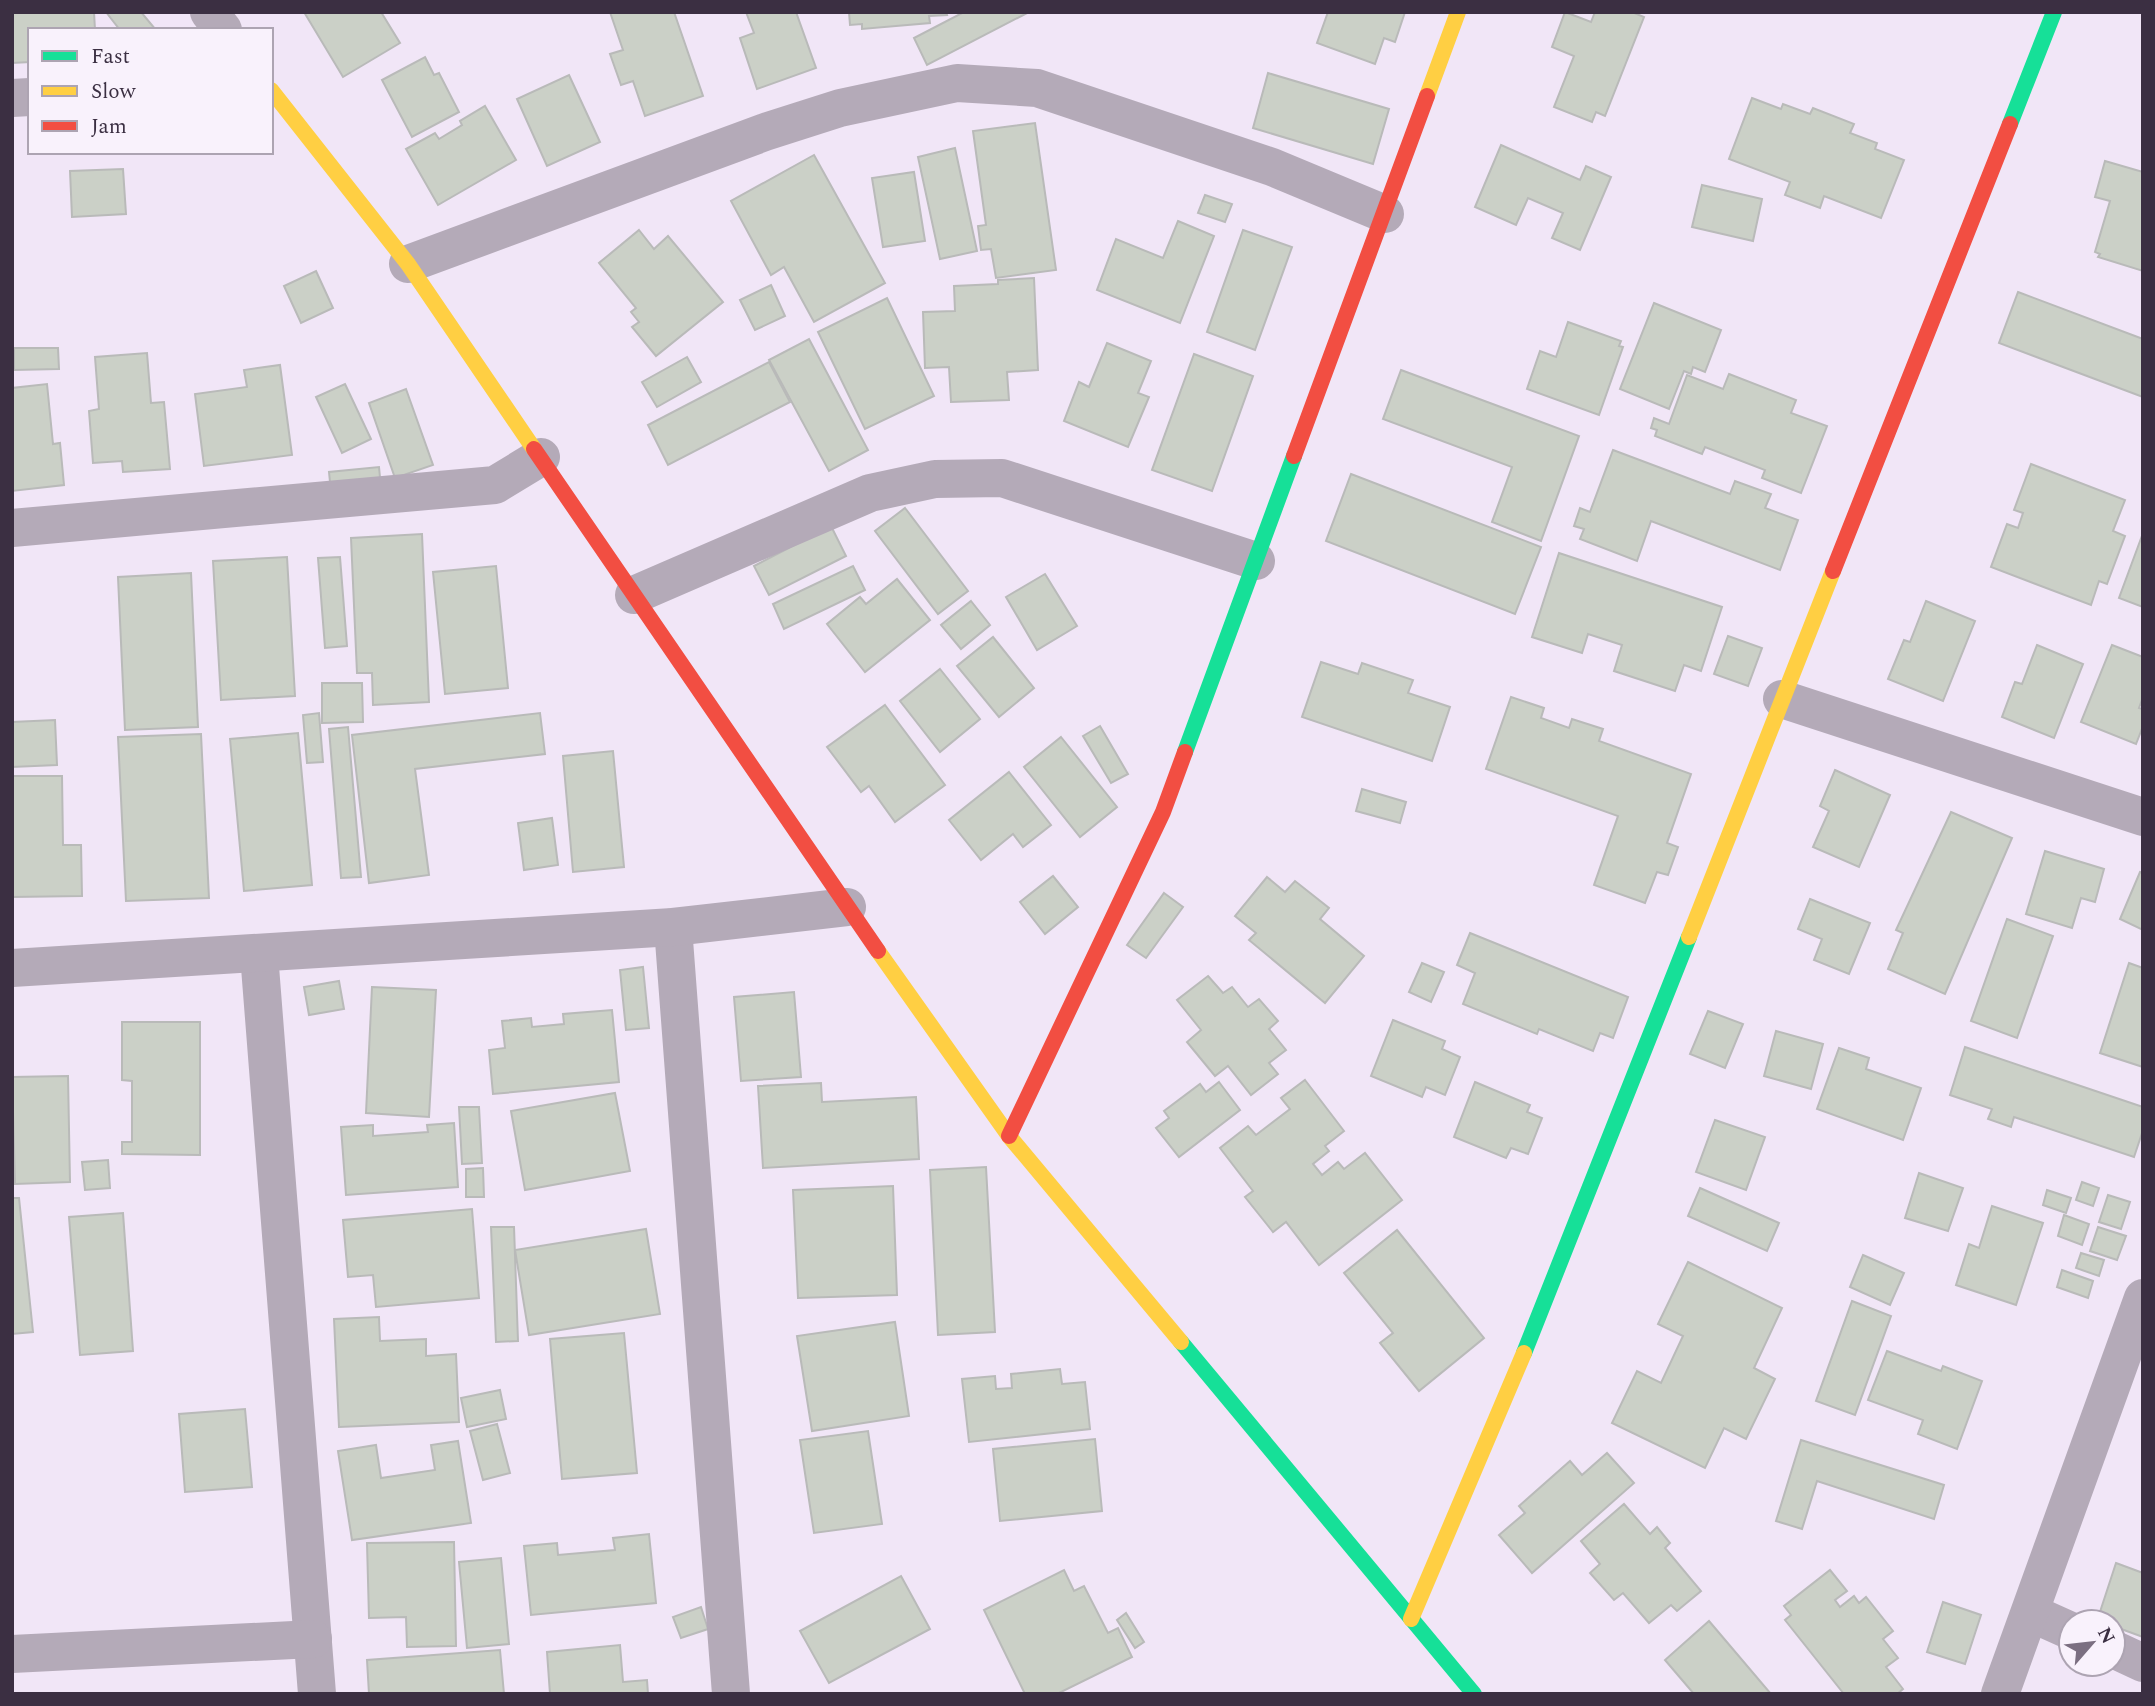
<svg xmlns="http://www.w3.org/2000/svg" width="2155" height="1706" viewBox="0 0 2155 1706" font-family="Spectral,serif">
<rect width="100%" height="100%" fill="#f1e6f7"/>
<g fill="#cbd0c7" stroke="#b9bab9" stroke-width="2">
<polygon points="12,12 94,12 95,30 30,30 30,62 12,63"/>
<polygon points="106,12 141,12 156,30 120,30"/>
<polygon points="304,12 381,12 400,43 343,77"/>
<polygon points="610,12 674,12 703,96 645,116 633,81 621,85 610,54 623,50"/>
<polygon points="746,12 796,12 816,68 757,89 740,38 754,33"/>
<polygon points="849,12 946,12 947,15 929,16 930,23 862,29 862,24 850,25"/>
<polygon points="964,12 1029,12 927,65 914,38"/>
<polygon points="1328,12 1405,12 1395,42 1384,38 1375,64 1317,43"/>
<polygon points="1565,12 1591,22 1595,12 1632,12 1644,17 1605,116 1596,112 1592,122 1554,107 1574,56 1552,47"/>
<polygon points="425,57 434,75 439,73 459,112 412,137 382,80"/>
<polygon points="1268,73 1389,109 1373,164 1253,128"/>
<polygon points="569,75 600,142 547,166 517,99"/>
<polygon points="1752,98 1781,109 1783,104 1810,114 1813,108 1854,124 1850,133 1877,143 1875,149 1904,160 1881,218 1824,196 1820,208 1785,195 1790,182 1729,159"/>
<polygon points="485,106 516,160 438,205 406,149 435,133 439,139 462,125 460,121"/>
<polygon points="1035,123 1056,270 996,278 991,249 981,250 978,226 986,225 973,131"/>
<polygon points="1501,145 1580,180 1586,166 1611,177 1580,250 1552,238 1563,213 1528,198 1516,225 1475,207"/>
<polygon points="955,148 977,251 940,259 918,157"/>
<polygon points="814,155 885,283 814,322 784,267 771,275 731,201"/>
<polygon points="2105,161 2143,172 2143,271 2098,257 2100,254 2095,252 2110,201 2095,197"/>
<polygon points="123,169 126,214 72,217 70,171"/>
<polygon points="914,172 925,241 883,247 872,178"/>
<polygon points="1702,185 1762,199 1753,241 1692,227"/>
<polygon points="1205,195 1232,204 1225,222 1198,213"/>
<polygon points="1178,221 1214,236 1180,323 1097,290 1116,239 1163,258"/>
<polygon points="639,230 654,249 668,236 723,302 656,356 632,327 639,322 631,312 636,308 599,263"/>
<polygon points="1243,230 1292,247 1255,350 1207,332"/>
<polygon points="316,271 333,308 301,323 284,286"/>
<polygon points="1034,278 1038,370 1007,372 1009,400 951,402 949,367 925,368 923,312 955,311 954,286 998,284 998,280"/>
<polygon points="771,285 785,316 755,330 740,300"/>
<polygon points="2018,292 2143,339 2143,397 1999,343"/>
<polygon points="887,298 934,396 865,429 818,332"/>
<polygon points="1654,303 1721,330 1705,372 1693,367 1691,374 1684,371 1669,409 1620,389"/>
<polygon points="1568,322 1621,341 1619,346 1623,347 1599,415 1527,389 1540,351 1556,357"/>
<polygon points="809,339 868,450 829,471 769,360"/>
<polygon points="1107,343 1151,361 1138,393 1149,397 1128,447 1064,421 1079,382 1089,387"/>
<polygon points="14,348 58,348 59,369 14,370"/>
<polygon points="147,353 151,403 164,402 170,469 123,472 122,461 93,463 89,411 99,409 95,357"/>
<polygon points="1194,354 1253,376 1212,491 1152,470"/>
<polygon points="687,357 701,382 657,407 642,382"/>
<polygon points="769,362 790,402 668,465 648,425"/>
<polygon points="280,365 292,455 204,466 195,394 247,387 244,370"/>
<polygon points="1401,370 1579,436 1541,541 1492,522 1512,467 1383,419"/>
<polygon points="1729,374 1796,400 1791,413 1827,426 1801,493 1762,478 1765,470 1705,447 1702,454 1655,436 1657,430 1651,428 1654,418 1669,424 1687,375 1723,389"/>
<polygon points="47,384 53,444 60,443 64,485 12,491 12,388"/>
<polygon points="345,384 371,439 342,453 316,397"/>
<polygon points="406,389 433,465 395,478 369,403"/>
<polygon points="1613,450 1730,494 1735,481 1771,494 1765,508 1798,520 1780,570 1651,521 1637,561 1580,539 1584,529 1574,526 1580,508 1590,512"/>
<polygon points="2031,464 2125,500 2113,531 2125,536 2107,584 2099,581 2091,605 1991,567 2007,524 2018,528 2023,513 2014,510"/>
<polygon points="379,467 381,488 331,492 329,472"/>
<polygon points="1351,474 1541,547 1515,614 1326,541"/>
<polygon points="905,508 968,591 938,614 875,531"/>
<polygon points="831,526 846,556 769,595 754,566"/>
<polygon points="2143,533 2143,607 2119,598"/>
<polygon points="422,534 429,702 373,705 372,673 357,673 351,538"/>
<polygon points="1559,553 1722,607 1701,671 1684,665 1675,691 1614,671 1622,645 1588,634 1582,653 1532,637"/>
<polygon points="287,557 295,696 221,700 213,561"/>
<polygon points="340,557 347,646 325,648 318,558"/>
<polygon points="496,566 508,688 445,694 433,572"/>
<polygon points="853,566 865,590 784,629 773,604"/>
<polygon points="191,573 198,727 125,730 118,577"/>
<polygon points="1045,574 1077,626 1037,650 1006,597"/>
<polygon points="897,579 930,620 865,672 827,624 860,597 866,604"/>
<polygon points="971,601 990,625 961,649 941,625"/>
<polygon points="1926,601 1975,621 1943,701 1888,679 1904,640 1910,642"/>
<polygon points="1728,636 1762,648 1748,686 1714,674"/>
<polygon points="993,637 1034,688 999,717 957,666"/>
<polygon points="2037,645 2083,664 2054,738 2002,717 2015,682 2022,684"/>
<polygon points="2112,645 2143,657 2143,697 2139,708 2143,709 2143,726 2136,744 2081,722"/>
<polygon points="1321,662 1358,674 1362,663 1413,680 1408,693 1450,707 1432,761 1302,717"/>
<polygon points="940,669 980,719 940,752 900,701"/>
<polygon points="322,683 362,683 363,722 322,723"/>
<polygon points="1511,697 1544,708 1541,718 1569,728 1572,719 1603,729 1599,741 1691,774 1667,843 1678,847 1668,875 1657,872 1645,903 1594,885 1618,816 1486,769"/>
<polygon points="885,705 945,785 895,822 869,786 861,792 827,747"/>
<polygon points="319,713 323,762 307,763 303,715"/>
<polygon points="540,713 545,754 415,769 429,875 369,883 352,735"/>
<polygon points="55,720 57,765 12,767 12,722"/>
<polygon points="1100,726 1128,774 1111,783 1083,736"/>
<polygon points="348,727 361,877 341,878 329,729"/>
<polygon points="298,733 312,885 244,891 230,739"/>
<polygon points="201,734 209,898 126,901 118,737"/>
<polygon points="1061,737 1117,807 1080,837 1024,767"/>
<polygon points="613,751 624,867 573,872 563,756"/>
<polygon points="1835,770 1890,795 1859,867 1813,847 1829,811 1820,806"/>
<polygon points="1009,772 1051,825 1023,847 1013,834 981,860 949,820"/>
<polygon points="12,776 62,776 63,845 81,845 82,896 12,897"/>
<polygon points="1362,789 1406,802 1400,823 1356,811"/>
<polygon points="1951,812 2012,838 1945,994 1888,969 1903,933 1896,930"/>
<polygon points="552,818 558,865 524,870 518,823"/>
<polygon points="2045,851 2104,869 2095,902 2081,898 2072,928 2026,914"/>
<polygon points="2140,872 2143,873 2143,930 2120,919"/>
<polygon points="1053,876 1078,907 1045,934 1020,902"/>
<polygon points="1267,877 1285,892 1295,881 1329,908 1320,919 1364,956 1325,1003 1249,940 1256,933 1235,916"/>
<polygon points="1164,893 1183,907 1146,958 1127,945"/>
<polygon points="1810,899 1870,923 1849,974 1814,960 1822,939 1798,929"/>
<polygon points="2007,919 2053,936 2017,1038 1971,1021"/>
<polygon points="1470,933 1628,997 1613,1038 1600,1033 1593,1051 1539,1029 1537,1034 1463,1004 1475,973 1457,965"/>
<polygon points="1422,963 1444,972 1431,1002 1409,992"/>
<polygon points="2129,963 2143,968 2143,1067 2100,1053"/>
<polygon points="643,967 649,1028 626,1030 620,970"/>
<polygon points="1208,976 1223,993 1232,987 1248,1007 1259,999 1278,1021 1269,1029 1286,1050 1269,1063 1278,1074 1251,1095 1228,1066 1215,1076 1187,1042 1201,1030 1177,1000"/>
<polygon points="339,981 344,1009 309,1015 304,987"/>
<polygon points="372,987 436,990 429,1117 366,1113"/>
<polygon points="794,992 801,1077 741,1081 734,997"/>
<polygon points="612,1010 619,1082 493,1094 489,1050 505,1048 502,1021 531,1018 532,1027 564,1024 563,1014"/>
<polygon points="1708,1011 1743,1024 1725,1068 1690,1054"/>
<polygon points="1393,1020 1445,1041 1442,1049 1460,1057 1445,1095 1426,1087 1422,1097 1371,1076"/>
<polygon points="122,1022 200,1022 200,1155 122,1154 122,1142 132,1142 132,1081 122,1080"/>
<polygon points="1776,1031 1823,1044 1811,1089 1764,1076"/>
<polygon points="1965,1047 2143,1107 2143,1130 2134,1157 2014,1117 2011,1127 1988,1119 1992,1109 1950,1095"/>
<polygon points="1839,1048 1869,1058 1866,1069 1921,1088 1903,1140 1817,1109"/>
<polygon points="68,1076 70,1182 15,1184 12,1077"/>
<polygon points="1305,1080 1344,1131 1325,1146 1329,1151 1313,1164 1322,1175 1338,1162 1344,1169 1365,1153 1402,1200 1319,1265 1286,1222 1273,1232 1245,1197 1253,1191 1220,1148 1248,1126 1256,1135 1290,1109 1281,1098"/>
<polygon points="1219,1082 1240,1110 1179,1157 1156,1128 1169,1118 1164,1111 1200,1084 1206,1092"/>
<polygon points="1475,1082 1530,1105 1527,1112 1542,1118 1528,1154 1511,1148 1506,1158 1454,1137"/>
<polygon points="821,1083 822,1102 916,1097 919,1159 763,1168 758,1086"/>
<polygon points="615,1093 630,1171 525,1190 511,1111"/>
<polygon points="459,1107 479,1107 482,1163 462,1164"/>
<polygon points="1715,1120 1765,1137 1746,1190 1696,1172"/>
<polygon points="454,1123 458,1187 346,1195 341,1127 373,1125 373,1136 428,1132 427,1125"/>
<polygon points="108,1160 110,1188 85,1190 82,1162"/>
<polygon points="986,1167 995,1332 938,1335 930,1170"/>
<polygon points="483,1168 484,1197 466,1197 466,1169"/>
<polygon points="1919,1173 1963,1188 1948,1231 1905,1218"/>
<polygon points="2082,1182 2099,1188 2093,1206 2076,1200"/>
<polygon points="893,1186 897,1295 798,1298 793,1190"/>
<polygon points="1700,1188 1779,1223 1767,1251 1688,1216"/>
<polygon points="2047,1190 2071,1198 2066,1213 2043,1205"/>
<polygon points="2108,1195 2130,1202 2121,1229 2099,1222"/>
<polygon points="12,1198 19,1198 33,1332 12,1334"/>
<polygon points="1992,1206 2043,1223 2016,1305 1956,1285 1969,1244 1979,1248"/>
<polygon points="472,1209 479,1298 376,1307 373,1275 348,1277 343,1220"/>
<polygon points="123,1213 133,1351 80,1355 69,1217"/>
<polygon points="2064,1215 2089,1224 2082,1245 2058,1236"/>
<polygon points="491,1227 514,1227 518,1341 496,1342"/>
<polygon points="2098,1227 2126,1236 2117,1260 2090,1251"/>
<polygon points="646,1229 660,1314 529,1335 515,1250"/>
<polygon points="1397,1230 1484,1338 1419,1391 1380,1343 1393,1333 1344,1273"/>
<polygon points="2081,1253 2104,1260 2099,1276 2076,1268"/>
<polygon points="1863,1255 1904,1273 1890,1305 1850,1287"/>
<polygon points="1688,1262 1782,1308 1754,1368 1775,1379 1746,1439 1724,1428 1705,1468 1612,1423 1637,1371 1661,1383 1683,1336 1658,1324"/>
<polygon points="2062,1270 2093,1281 2088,1298 2057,1287"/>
<polygon points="1852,1301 1891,1316 1855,1415 1816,1401"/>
<polygon points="379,1317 380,1341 426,1339 426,1356 456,1354 459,1422 339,1427 334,1319"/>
<polygon points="895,1322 909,1416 812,1431 797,1336"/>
<polygon points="624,1333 637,1473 562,1479 550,1339"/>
<polygon points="1887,1351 1941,1371 1943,1366 1982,1381 1957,1449 1918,1434 1923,1420 1868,1400"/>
<polygon points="1060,1369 1062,1384 1085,1382 1090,1429 969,1442 962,1379 995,1376 996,1389 1012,1388 1011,1374"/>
<polygon points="500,1390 506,1419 467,1427 461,1398"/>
<polygon points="245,1409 252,1487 185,1492 179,1414"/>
<polygon points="497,1424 510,1473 483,1480 470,1431"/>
<polygon points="868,1431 882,1524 814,1533 800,1440"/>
<polygon points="1095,1439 1102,1511 1000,1521 993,1449"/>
<polygon points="1801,1440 1944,1485 1934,1519 1817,1481 1802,1529 1776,1521"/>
<polygon points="458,1441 471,1523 352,1540 338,1451 376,1445 381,1478 435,1470 431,1445"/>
<polygon points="1607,1453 1634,1483 1532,1573 1499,1535 1525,1513 1519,1506 1570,1461 1582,1475"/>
<polygon points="1624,1504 1650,1534 1657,1527 1670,1543 1665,1548 1701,1591 1677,1611 1671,1605 1649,1623 1623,1593 1614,1600 1590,1573 1600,1564 1581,1541"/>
<polygon points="649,1534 656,1603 531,1615 524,1546 557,1543 558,1555 615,1550 613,1538"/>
<polygon points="454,1542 456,1646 407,1647 406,1617 369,1618 367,1543"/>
<polygon points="501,1558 509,1644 467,1648 459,1562"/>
<polygon points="2116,1563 2143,1573 2143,1637 2113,1626 2113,1622 2097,1621"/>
<polygon points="1064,1570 1074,1591 1084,1586 1108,1633 1118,1628 1132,1657 1057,1694 1025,1694 984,1610"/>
<polygon points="1830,1570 1847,1591 1835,1600 1840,1607 1854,1596 1859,1603 1866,1597 1893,1631 1883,1639 1898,1658 1886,1667 1903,1689 1897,1694 1844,1694 1785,1620 1791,1615 1784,1606"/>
<polygon points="901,1576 930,1629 829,1683 800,1631"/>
<polygon points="1943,1602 1981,1615 1965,1664 1927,1652"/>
<polygon points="701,1607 708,1629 681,1638 673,1617"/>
<polygon points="1126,1613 1144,1642 1135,1648 1117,1620"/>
<polygon points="1709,1621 1771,1694 1694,1694 1665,1660"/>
<polygon points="620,1645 623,1682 647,1680 648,1694 550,1694 547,1652"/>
<polygon points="500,1650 504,1694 369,1694 367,1660"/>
</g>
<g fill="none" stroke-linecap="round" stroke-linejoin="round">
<g stroke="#b4aab8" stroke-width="38">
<polyline points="209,12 223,30"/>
<polyline points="12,98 30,97"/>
<polyline points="408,264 765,132 840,108 957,83 1037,88 1272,167 1385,214"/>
<polyline points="12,528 495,485 541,457"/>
<polyline points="634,595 870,493 935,479 1002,478 1256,561"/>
<polyline points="1782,699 2143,817"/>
<polyline points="673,927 731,1694"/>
<polyline points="259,954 317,1694"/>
<polyline points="12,968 673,927 847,907"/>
<polyline points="2031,1613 2071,1631"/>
<polyline points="2113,1649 2143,1663"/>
<polyline points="12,1654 313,1639"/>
<polyline points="2000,1694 2143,1298"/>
</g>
<g stroke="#16e098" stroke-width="16">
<polyline points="2010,124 2054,12"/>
<polyline points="1185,752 1294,456"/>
<polyline points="1181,1342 1474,1694"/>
<polyline points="1524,1353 1689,937"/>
</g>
<g stroke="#ffcf43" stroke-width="16">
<polyline points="271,90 408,264 534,449"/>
<polyline points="1427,96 1458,12"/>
<polyline points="1689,937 1833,571"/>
<polyline points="878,951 1009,1136 1181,1342"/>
<polyline points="1411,1619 1524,1353"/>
</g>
<g stroke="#f24e42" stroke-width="16">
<polyline points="534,449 878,951"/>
<polyline points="1294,456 1427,96"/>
<polyline points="1833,571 2010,124"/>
<polyline points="1009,1136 1163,812 1185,752"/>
</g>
</g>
<rect width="2155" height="1706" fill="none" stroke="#3b2f42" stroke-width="28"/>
<rect x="28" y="28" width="245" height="126" fill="#f9f2fc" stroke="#ada4b2" stroke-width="2"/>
<rect x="42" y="51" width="35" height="10" fill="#16e098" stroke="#ada4b2" stroke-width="2"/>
<text x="91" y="63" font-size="21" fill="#3b2f42">Fast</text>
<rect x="42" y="86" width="35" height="10" fill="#ffcf43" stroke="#ada4b2" stroke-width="2"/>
<text x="91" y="98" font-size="21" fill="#3b2f42">Slow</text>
<rect x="42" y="121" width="35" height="10" fill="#f24e42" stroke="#ada4b2" stroke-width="2"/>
<text x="91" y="133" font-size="21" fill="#3b2f42">Jam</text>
<g transform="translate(2092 1643) rotate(62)"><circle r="33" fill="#f9f2fc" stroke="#ada4b2" stroke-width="2"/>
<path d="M0-5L12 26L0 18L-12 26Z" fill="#7b6f81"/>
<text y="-10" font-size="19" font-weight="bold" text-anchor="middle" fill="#3b2f42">N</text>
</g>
</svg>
